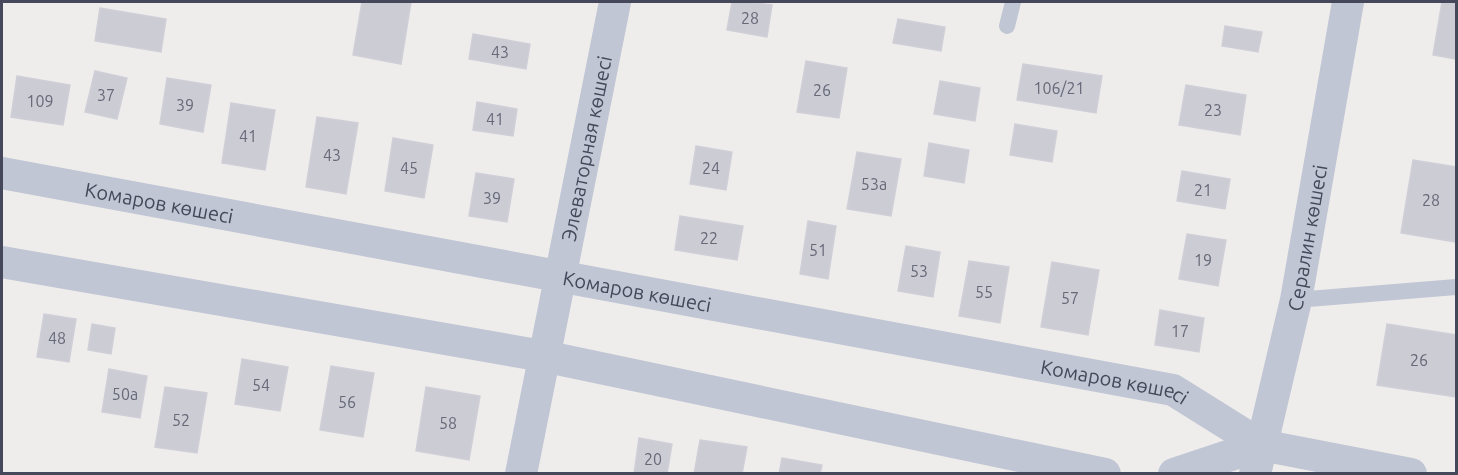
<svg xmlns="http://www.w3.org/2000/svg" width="1458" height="475" viewBox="0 0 1458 475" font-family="Ubuntu,sans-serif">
<rect width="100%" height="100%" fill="#efedec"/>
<g fill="#cbccd4" stroke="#d0cfd8" stroke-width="1.5">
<polygon points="362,2 411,2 401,64 353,55"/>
<polygon points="732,2 750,2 772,5 767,37 727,30"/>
<polygon points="1442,2 1456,2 1456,59 1433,55"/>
<polygon points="100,8 166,19 161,52 95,41"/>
<polygon points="898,19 945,27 941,51 893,43"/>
<polygon points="1225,26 1262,32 1258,52 1222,46"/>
<polygon points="473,34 530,44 526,69 469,59"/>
<polygon points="806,61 847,68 839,118 797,112"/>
<polygon points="1023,64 1102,76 1096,113 1017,100"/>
<polygon points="95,71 127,78 117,119 85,112"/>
<polygon points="17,76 70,85 63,125 11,117"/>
<polygon points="167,78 211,85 203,132 160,124"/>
<polygon points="940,81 980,88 975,121 934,114"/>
<polygon points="1186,85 1246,95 1240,135 1179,125"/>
<polygon points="477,102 517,109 513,136 473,130"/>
<polygon points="231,103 275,110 265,170 222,163"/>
<polygon points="317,117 358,123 346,194 306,187"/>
<polygon points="1015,124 1057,131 1052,162 1010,155"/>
<polygon points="393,138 433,145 424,198 385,191"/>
<polygon points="929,143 969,150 964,183 924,176"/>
<polygon points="696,146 732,152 726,190 690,184"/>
<polygon points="857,152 901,159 891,216 847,209"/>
<polygon points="1413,160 1456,167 1456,242 1401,233"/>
<polygon points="1182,171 1230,179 1225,209 1177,201"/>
<polygon points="476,173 514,179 507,222 469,216"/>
<polygon points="680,216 743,226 737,260 675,250"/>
<polygon points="808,221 836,226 828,279 800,274"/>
<polygon points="1187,234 1226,240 1218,286 1179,279"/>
<polygon points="906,246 940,252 933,297 898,291"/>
<polygon points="969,261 1009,267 1000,323 959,316"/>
<polygon points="1052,262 1099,270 1088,335 1041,327"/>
<polygon points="1160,310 1204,318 1199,352 1155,345"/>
<polygon points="44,314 76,319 69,362 37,357"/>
<polygon points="92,324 115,328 111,354 88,350"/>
<polygon points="1387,324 1456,335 1456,397 1377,385"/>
<polygon points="242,359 288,367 280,411 235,404"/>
<polygon points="331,366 374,373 363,437 320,430"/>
<polygon points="109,369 147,376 140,418 102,412"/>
<polygon points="165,387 207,393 197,453 155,447"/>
<polygon points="426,387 480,396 469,460 416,451"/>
<polygon points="639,438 672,444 667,474 634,474"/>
<polygon points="700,440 747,447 742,474 694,474"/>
<polygon points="782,458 822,465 820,474 779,474"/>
</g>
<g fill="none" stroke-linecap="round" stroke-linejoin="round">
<g stroke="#c1c6d4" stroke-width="16">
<polyline points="1007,26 1013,2"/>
<polyline points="1296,300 1456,287"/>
</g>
<g stroke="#c1c6d4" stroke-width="32">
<path id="s1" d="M 2,173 L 1173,390 L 1261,445 L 1411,474"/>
<polyline points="2,262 543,356 1105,474"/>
<path id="s2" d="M 521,474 L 615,2"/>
<polyline points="1174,474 1261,445"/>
<path id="s3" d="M 1255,474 L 1296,300 L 1348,2"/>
</g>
</g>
<g text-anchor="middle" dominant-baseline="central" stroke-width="6" stroke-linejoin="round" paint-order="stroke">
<g font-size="16" fill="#666978">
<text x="750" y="18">28</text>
<text x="500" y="52">43</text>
<text x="1059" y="88">106/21</text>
<text x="822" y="90">26</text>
<text x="106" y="95">37</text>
<text x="40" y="101">109</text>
<text x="185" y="105">39</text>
<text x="1213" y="110">23</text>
<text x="495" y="119">41</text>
<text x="248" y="136">41</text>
<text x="332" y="155">43</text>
<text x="409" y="168">45</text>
<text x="711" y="168">24</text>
<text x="874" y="184">53а</text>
<text x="1203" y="190">21</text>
<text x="492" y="198">39</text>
<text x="1431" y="200">28</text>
<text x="709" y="238">22</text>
<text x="818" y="250">51</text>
<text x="1203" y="260">19</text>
<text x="919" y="271">53</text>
<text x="984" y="292">55</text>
<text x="1070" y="298">57</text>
<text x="1180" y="331">17</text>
<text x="57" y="338">48</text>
<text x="1419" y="360">26</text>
<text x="261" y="385">54</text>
<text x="125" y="394">50а</text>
<text x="347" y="402">56</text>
<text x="181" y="420">52</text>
<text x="448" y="423">58</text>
<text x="653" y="459">20</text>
</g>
<g font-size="20" fill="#44485a" stroke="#fff">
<text stroke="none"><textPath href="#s2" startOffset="332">Элеваторная көшесі</textPath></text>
<text stroke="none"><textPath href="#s1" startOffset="160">Комаров көшесі</textPath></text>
<text stroke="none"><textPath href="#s3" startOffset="242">Сералин көшесі</textPath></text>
<text stroke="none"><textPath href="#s1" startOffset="646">Комаров көшесі</textPath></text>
<text stroke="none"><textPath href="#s1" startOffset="1132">Комаров көшесі</textPath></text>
</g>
</g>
<rect width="1458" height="475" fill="none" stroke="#44485a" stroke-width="6"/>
</svg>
